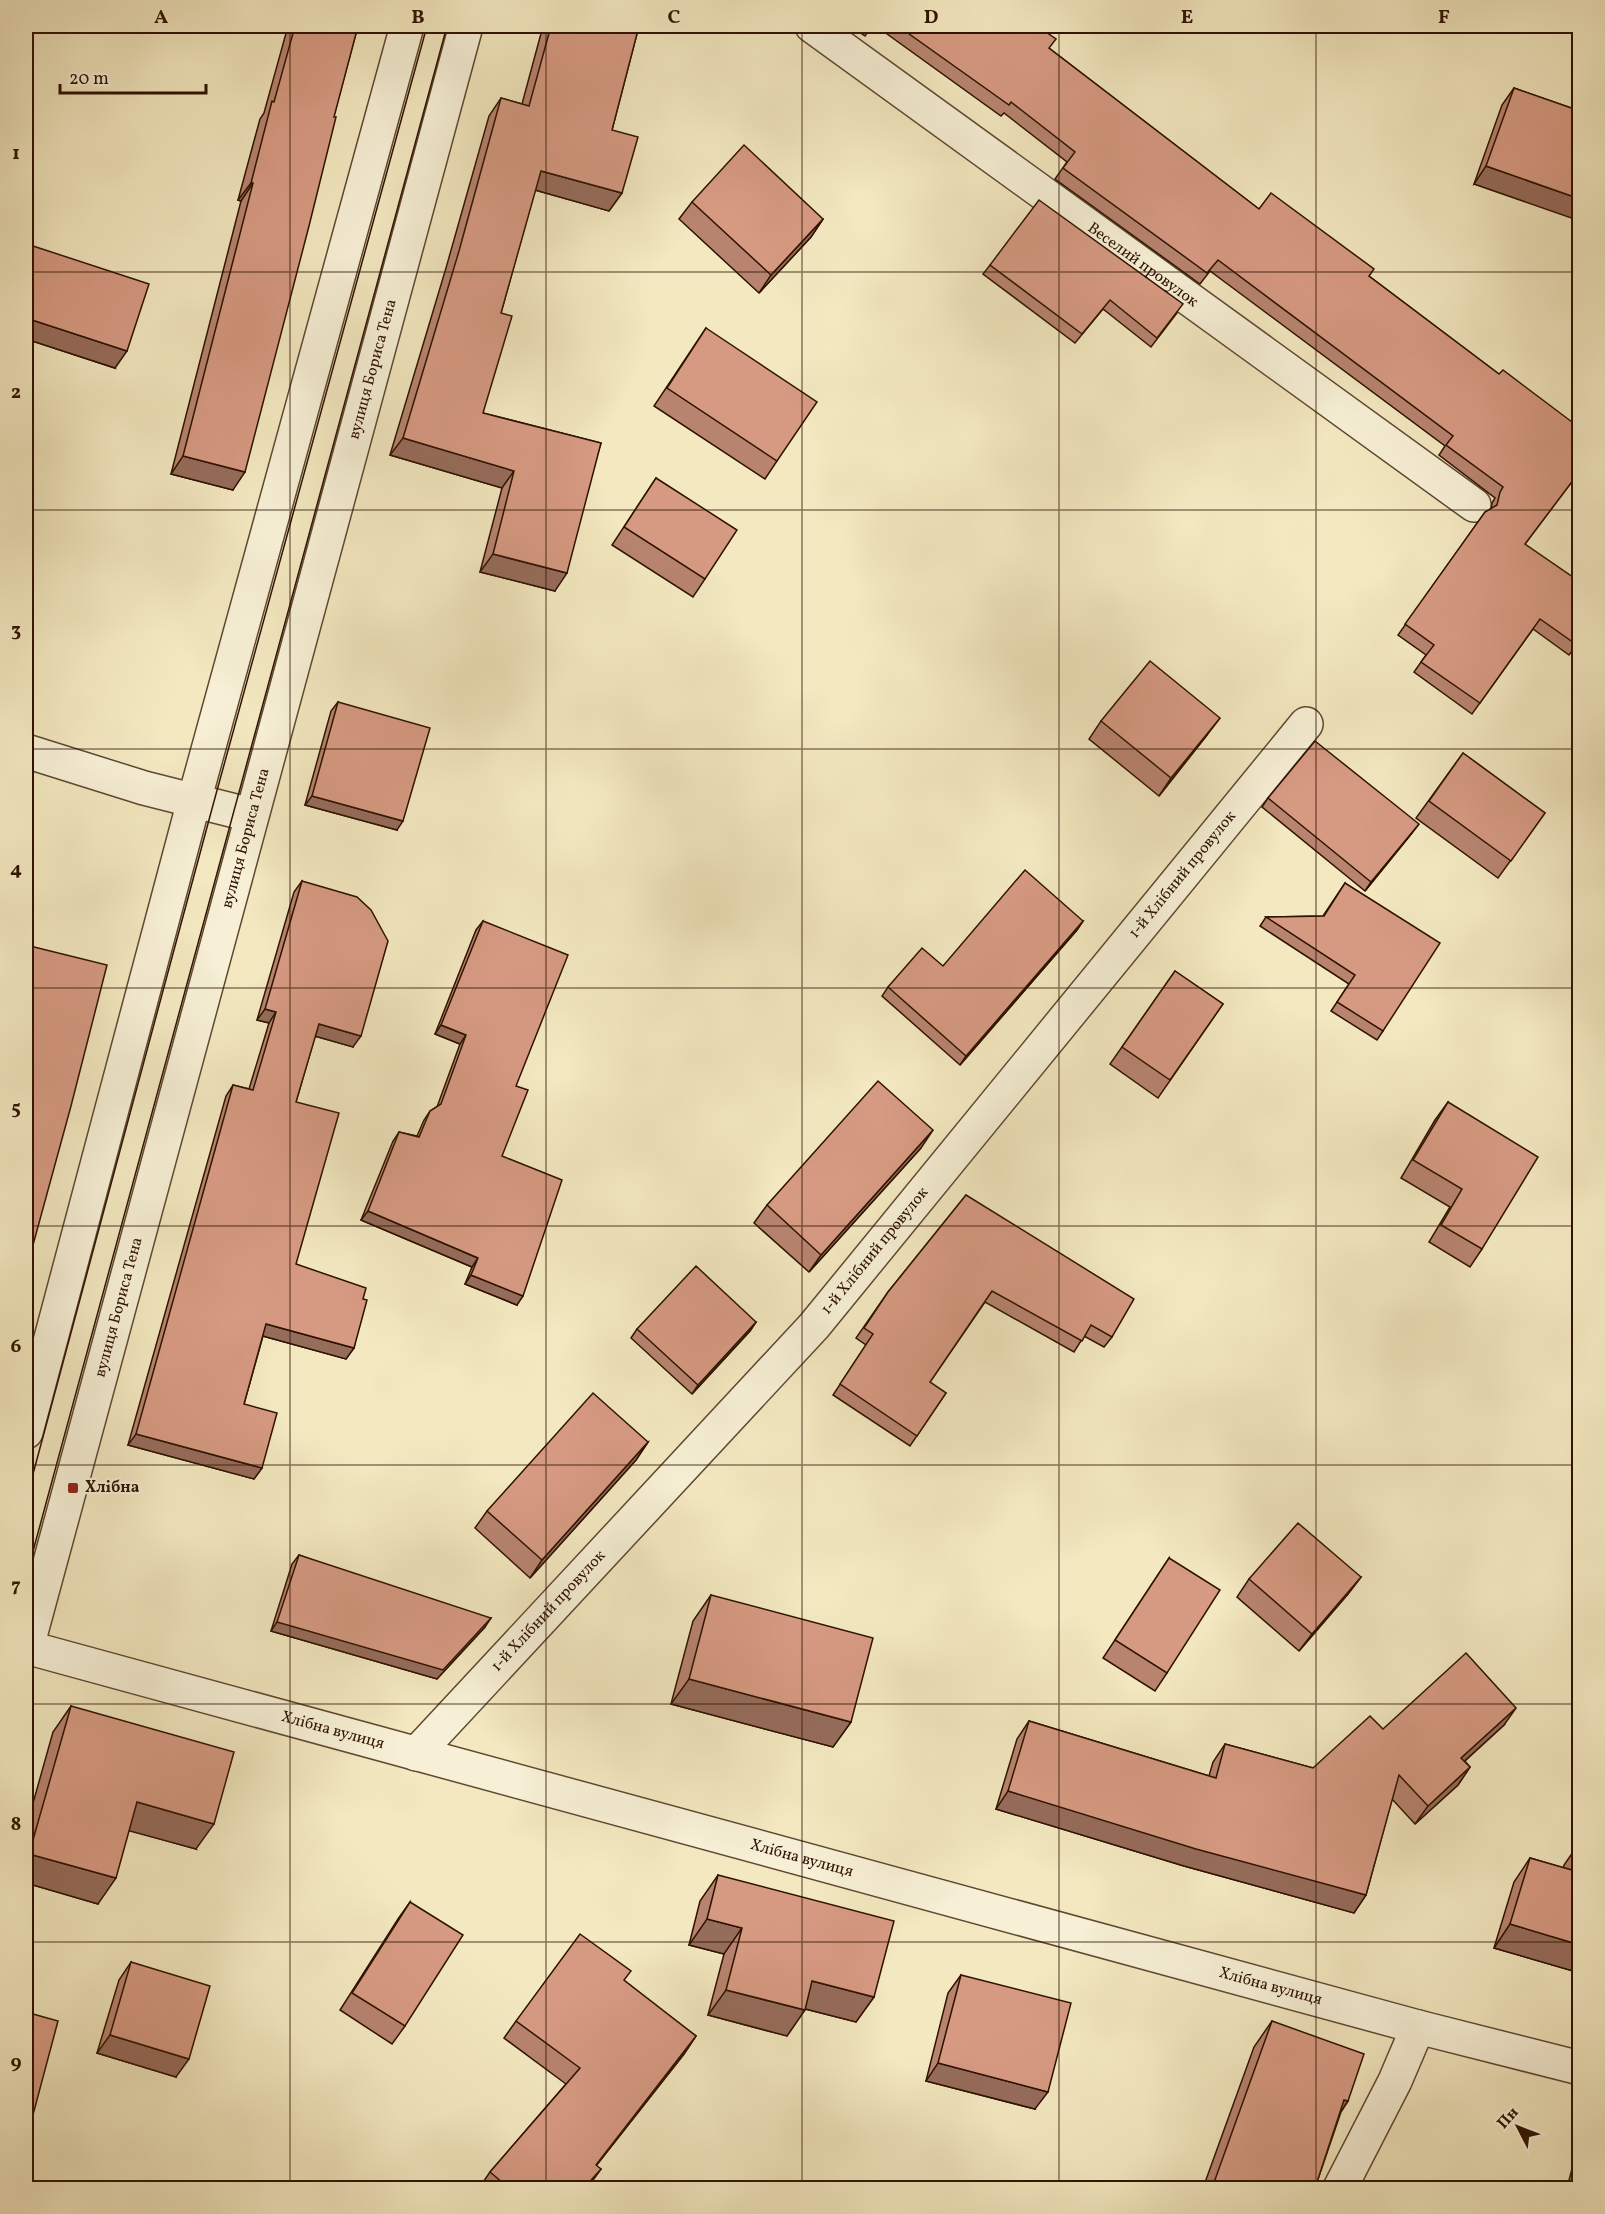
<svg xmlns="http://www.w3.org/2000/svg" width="1605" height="2214" viewBox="0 0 1605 2214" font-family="Vollkorn,serif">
<rect width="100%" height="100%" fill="#f3e8c0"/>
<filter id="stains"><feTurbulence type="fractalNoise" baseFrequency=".00333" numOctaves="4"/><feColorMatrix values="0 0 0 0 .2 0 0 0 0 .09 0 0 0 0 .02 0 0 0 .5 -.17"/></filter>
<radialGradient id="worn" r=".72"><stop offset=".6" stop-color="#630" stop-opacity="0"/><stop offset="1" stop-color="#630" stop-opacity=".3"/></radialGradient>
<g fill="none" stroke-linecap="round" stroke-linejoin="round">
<g stroke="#5f4830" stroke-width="36">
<g id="minor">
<path id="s1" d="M 812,26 L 1474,505"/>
<polyline points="26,751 144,788 251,815"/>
<polyline points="26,1432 194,801 407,26"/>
<path id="s2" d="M 26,1647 L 1418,2027 L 1580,2068"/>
<path id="s3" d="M 26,1651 L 466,26"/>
<path id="s4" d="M 416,1754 L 814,1326 L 1306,724"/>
<polyline points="1340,2188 1395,2081 1418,2027"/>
</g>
</g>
<use href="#minor" stroke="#f7f0d6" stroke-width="33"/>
<g stroke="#2e1200" stroke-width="1.5">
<polyline points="26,1500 213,805 427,26"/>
<polyline points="26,1577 447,26"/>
</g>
</g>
<g fill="#b88470" stroke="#2e1200" stroke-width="1.5">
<polygon points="288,26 358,26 233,490 171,474 241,201 238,200 260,119 264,113"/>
<polygon points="543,26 639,26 612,130 622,193 609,211 535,190 501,313 483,413 601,443 555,591 480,572 502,488 390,455 446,268 489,116 501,98 522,104"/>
<polygon points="850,26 872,26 865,36"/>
<polygon points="876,26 1037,26 1049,48 1259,209 1369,276 1499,374 1580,428 1580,471 1525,544 1580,641 1569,655 1533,629 1472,714 1414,672 1426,655 1398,635 1485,512 1491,509 1492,503 1495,498 1439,455 1445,446 1210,271 1200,284 1055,179 1067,162 1004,113 1001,116"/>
<polygon points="1514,88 1580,111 1474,184 1502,105"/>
<polygon points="692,202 823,219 811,237 759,293 679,219"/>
<polygon points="33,246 115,368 26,339 26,258"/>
<polygon points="990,265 1177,313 1151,347 1103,309 1075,343 983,274"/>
<polygon points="706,328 777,461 765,479 654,406"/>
<polygon points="656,478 705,579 693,597 612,545"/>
<polygon points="338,702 397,830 305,805 331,711"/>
<polygon points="1101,721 1207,735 1159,796 1089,739"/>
<polygon points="1463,753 1545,813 1498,878 1416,818"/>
<polygon points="1268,798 1412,833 1365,891 1262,807"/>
<polygon points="302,881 353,1047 315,1036 296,1102 296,1264 363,1299 354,1348 346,1359 263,1336 244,1404 262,1468 254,1479 128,1445 226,1096 233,1085 249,1089 269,1023 257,1020 294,892"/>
<polygon points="1345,883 1383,1031 1377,1040 1331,1011 1349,984 1260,926 1266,917 1323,916"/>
<polygon points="483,921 516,1086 502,1156 517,1305 465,1284 472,1267 361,1220 393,1141 399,1132 417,1136 424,1120 430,1111 437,1107 460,1044 435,1034 476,930"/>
<polygon points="1083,921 1077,930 960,1065 882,996 888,987 943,966"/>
<polygon points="1175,971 1223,1004 1158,1098 1110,1064"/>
<polygon points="1448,1102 1482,1249 1470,1267 1429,1242 1450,1207 1401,1178 1435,1120"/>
<polygon points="921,1148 809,1272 754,1223 767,1205"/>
<polygon points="966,1195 1112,1337 1104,1347 1084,1336 1074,1352 985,1302 930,1382 946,1393 910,1446 833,1395 866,1345 856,1338 888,1292"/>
<polygon points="756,1322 750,1331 692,1394 631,1338 637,1329"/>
<polygon points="648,1442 636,1460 530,1578 475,1528 487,1511"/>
<polygon points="299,1555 485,1627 437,1679 271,1631 292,1564"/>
<polygon points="1169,1558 1167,1673 1155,1691 1103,1658"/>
<polygon points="1361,1577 1348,1594 1299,1651 1237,1597 1249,1579"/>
<polygon points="711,1595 851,1722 833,1747 671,1704 693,1621"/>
<polygon points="71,1706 196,1849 129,1830 98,1904 26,1883 26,1828 53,1732"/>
<polygon points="1029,1721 1209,1776 1213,1762 1225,1744 1313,1768 1383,1729 1504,1725 1465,1761 1470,1767 1458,1785 1415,1824 1392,1799 1366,1895 1354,1913 1184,1866 996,1809 1017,1739"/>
<polygon points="1580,1842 1580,1973 1494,1948 1514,1882 1530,1858 1563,1868 1564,1865"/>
<polygon points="718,1875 874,1997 856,2022 805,2009 787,2036 708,2015 724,1954 689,1945 700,1901"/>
<polygon points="410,1902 405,2026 392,2044 340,2010 398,1919"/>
<polygon points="131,1962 176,2077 97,2053 119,1980"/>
<polygon points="961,1975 1035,2109 926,2081 948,1993"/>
<polygon points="624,1981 696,2036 684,2054 596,2166 601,2169 587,2188 479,2188 490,2172 566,2084 504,2038 516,2021"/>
<polygon points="1272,2021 1348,2101 1341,2112 1315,2188 1203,2188 1254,2047"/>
<polygon points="1580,2138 1580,2188 1567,2188"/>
</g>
<g fill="#966c5b" stroke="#2e1200" stroke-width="1.5">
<polygon points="1486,166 1580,199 1580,221 1474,184"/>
<polygon points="541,171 622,193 609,211 528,188"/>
<polygon points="251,183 253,183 241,201 238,200"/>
<polygon points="823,219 811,237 759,293 771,275"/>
<polygon points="26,318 127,351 115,368 26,339"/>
<polygon points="403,438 514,471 502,488 390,455"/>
<polygon points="183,456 245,472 233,490 171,474"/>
<polygon points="493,554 567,573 555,591 480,572"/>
<polygon points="1220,718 1207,735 1159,796 1171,778"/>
<polygon points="312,796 403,821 397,830 305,805"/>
<polygon points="1419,824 1412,833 1365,891 1371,882"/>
<polygon points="1083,921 1077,930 960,1065 966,1056"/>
<polygon points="265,1009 276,1012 269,1023 257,1020"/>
<polygon points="319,1024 361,1036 353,1047 311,1035"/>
<polygon points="441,1025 466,1035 460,1044 435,1034"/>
<polygon points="933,1130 921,1148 809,1272 821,1255"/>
<polygon points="368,1211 478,1258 472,1267 361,1220"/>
<polygon points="26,1254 30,1256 26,1262"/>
<polygon points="471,1275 523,1296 517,1305 465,1284"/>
<polygon points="756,1322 750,1331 692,1394 698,1385"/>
<polygon points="266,1324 354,1348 346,1359 259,1335"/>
<polygon points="136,1434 262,1468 254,1479 128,1445"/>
<polygon points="648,1442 636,1460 530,1578 542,1560"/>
<polygon points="1361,1577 1348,1594 1299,1651 1312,1634"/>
<polygon points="491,1618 485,1627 437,1679 271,1631 277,1622"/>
<polygon points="689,1679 851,1722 833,1747 671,1704"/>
<polygon points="1516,1708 1504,1725 1449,1775 1461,1758"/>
<polygon points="1470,1767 1458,1785 1415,1824 1428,1806"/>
<polygon points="1008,1791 1366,1895 1354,1913 1184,1866 996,1809"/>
<polygon points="137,1802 214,1824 196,1849 119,1828"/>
<polygon points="29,1854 116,1878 98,1904 26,1883 26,1858"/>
<polygon points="707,1919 742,1928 724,1954 689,1945"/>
<polygon points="1510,1924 1580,1945 1580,1973 1494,1948"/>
<polygon points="812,1981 874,1997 856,2022 794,2006"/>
<polygon points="726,1990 805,2010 787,2036 708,2015"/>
<polygon points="110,2035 189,2059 176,2077 97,2053"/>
<polygon points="696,2036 684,2054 583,2182 596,2165"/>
<polygon points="938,2063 1048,2092 1035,2109 926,2081"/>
<polygon points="1344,2100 1348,2101 1330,2127"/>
<polygon points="601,2169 587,2188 584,2188"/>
</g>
<g fill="#d69a82" stroke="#2e1200" stroke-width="1.5">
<polygon points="295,26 358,26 334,117 336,117 309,226 245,472 183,456 253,183 251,183 272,101 274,102"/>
<polygon points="551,26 639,26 612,130 638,137 622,193 541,171 501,313 512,316 483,413 601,443 567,573 493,554 514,471 403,438 459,251 501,98 529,106"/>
<polygon points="898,26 1037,26 1056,39 1049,48 1259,209 1271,193 1374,269 1369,276 1499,374 1503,370 1580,428 1580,471 1525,544 1580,582 1580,641 1577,645 1540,619 1480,703 1421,662 1434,645 1405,624 1485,512 1497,505 1500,492 1503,487 1446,445 1453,436 1218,260 1207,273 1063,168 1075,152 1011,102 1009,105"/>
<polygon points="1514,88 1580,111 1580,199 1486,166"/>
<polygon points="744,145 823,219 771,275 692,202"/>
<polygon points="1039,200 1183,304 1157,338 1110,300 1082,334 990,265"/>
<polygon points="33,246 149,284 127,351 26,318 26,270"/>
<polygon points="706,328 817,402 777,461 667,388"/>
<polygon points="656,478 737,530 705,579 624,527"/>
<polygon points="1150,661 1220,718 1171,778 1101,721"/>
<polygon points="338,702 430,728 403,821 312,796"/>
<polygon points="1315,741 1419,824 1371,882 1268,798"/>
<polygon points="1463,753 1545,813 1511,861 1429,801"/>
<polygon points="1025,870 1083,921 966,1056 888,987 922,948 943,966"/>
<polygon points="302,881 357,897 371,910 388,941 361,1036 319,1024 296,1102 339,1113 296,1264 366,1288 363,1299 367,1300 354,1348 266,1324 244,1404 277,1413 262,1468 136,1434 233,1085 253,1090 276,1012 265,1009"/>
<polygon points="1345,883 1440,943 1383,1031 1337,1002 1355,975 1266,917 1324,916"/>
<polygon points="483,921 568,955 516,1086 528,1090 502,1156 562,1180 523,1296 471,1275 478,1258 368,1211 399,1132 419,1137 430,1111 441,1104 466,1035 441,1025"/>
<polygon points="26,945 107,965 71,1106 30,1256 26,1254"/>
<polygon points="1175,971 1223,1004 1170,1080 1122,1047"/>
<polygon points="878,1081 933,1130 821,1255 767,1205"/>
<polygon points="1448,1102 1538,1157 1482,1249 1441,1225 1462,1189 1413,1160"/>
<polygon points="966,1195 1134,1299 1112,1337 1091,1325 1082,1341 992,1291 930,1382 946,1393 917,1436 840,1384 873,1334 864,1328 888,1292"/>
<polygon points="696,1266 756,1322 698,1385 637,1329"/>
<polygon points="593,1393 648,1442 542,1560 487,1511"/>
<polygon points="1298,1523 1361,1577 1312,1634 1249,1579"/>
<polygon points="299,1555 491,1618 443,1670 277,1622"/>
<polygon points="1169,1558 1220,1590 1167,1673 1115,1640"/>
<polygon points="711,1595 873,1638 851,1722 689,1679"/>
<polygon points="1466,1653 1516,1708 1461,1758 1470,1767 1428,1806 1399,1775 1366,1895 1196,1849 1008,1791 1029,1721 1216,1778 1225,1744 1313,1768 1370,1716 1383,1729"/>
<polygon points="71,1706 234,1752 214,1824 137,1802 116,1878 29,1854"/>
<polygon points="1580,1844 1580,1945 1510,1924 1530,1858 1572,1870"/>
<polygon points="718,1875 894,1921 874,1997 812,1981 805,2010 726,1990 742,1928 707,1919"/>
<polygon points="410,1902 463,1935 405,2026 352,1993"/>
<polygon points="580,1934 631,1971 624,1980 696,2036 596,2165 601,2169 584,2188 509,2188 490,2172 580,2068 516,2021"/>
<polygon points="131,1962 210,1986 189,2059 110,2035"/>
<polygon points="961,1975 1071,2003 1048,2092 938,2063"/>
<polygon points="26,2012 58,2021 26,2141"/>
<polygon points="1272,2021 1364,2054 1348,2101 1344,2100 1315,2188 1212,2188"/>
</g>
<path fill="none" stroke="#2e1200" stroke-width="1.5" stroke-opacity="0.55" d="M 290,26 L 290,2188M 546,26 L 546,2188M 802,26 L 802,2188M 1059,26 L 1059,2188M 1316,26 L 1316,2188M 26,272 L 1580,272M 26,510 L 1580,510M 26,749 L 1580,749M 26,988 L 1580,988M 26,1226 L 1580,1226M 26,1465 L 1580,1465M 26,1704 L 1580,1704M 26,1942 L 1580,1942"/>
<rect fill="#8f2418" stroke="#f7f0d6" stroke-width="2" x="67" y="1482" width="12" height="12" rx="3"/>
<g text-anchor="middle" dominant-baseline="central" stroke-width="4.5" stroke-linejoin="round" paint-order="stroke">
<g font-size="16" fill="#2e1200" stroke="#f7f0d6">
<text stroke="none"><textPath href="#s1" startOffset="408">Веселий провулок</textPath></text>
<text stroke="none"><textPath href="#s3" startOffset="1328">вулиця Бориса Тена</textPath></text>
<text stroke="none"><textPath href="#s3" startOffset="842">вулиця Бориса Тена</textPath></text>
<text stroke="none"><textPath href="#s4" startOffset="1167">1-й Хлібний провулок</textPath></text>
<text stroke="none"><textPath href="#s4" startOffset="681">1-й Хлібний провулок</textPath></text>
<text stroke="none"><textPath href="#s3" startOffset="356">вулиця Бориса Тена</textPath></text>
<text stroke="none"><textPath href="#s4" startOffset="195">1-й Хлібний провулок</textPath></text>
<text stroke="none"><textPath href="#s2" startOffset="318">Хлібна вулиця</textPath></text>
<text stroke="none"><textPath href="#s2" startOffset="804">Хлібна вулиця</textPath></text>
<text stroke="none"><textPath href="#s2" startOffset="1290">Хлібна вулиця</textPath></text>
</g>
<g font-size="16" font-weight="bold" fill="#2e1200" stroke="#f7f0d6" text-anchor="start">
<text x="85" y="1488">Хлібна</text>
</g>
</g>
<rect width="1605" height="2214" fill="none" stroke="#f3e8c0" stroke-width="66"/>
<g transform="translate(1518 2127) rotate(312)" stroke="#f7f0d6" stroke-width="4.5" paint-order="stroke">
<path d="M0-4.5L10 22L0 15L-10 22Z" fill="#2e1200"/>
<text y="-9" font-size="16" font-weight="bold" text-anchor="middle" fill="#2e1200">Пн</text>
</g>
<path d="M60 84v9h146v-9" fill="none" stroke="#2e1200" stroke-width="3"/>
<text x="69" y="84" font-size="18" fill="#2e1200" stroke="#f7f0d6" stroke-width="4.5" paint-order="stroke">20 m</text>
<rect x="33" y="33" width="1539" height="2148" fill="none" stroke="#2e1200" stroke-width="2"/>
<g font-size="20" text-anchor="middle" font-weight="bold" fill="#2e1200">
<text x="161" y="23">A</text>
<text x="418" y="23">B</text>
<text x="674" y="23">C</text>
<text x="931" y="23">D</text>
<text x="1187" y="23">E</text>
<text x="1444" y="23">F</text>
<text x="16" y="159">1</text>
<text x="16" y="398">2</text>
<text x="16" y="636">3</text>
<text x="16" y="875">4</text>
<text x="16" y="1114">5</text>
<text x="16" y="1352">6</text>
<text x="16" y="1591">7</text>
<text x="16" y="1830">8</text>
<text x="16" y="2068">9</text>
</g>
<rect width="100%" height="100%" filter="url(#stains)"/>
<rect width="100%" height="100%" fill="url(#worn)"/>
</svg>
